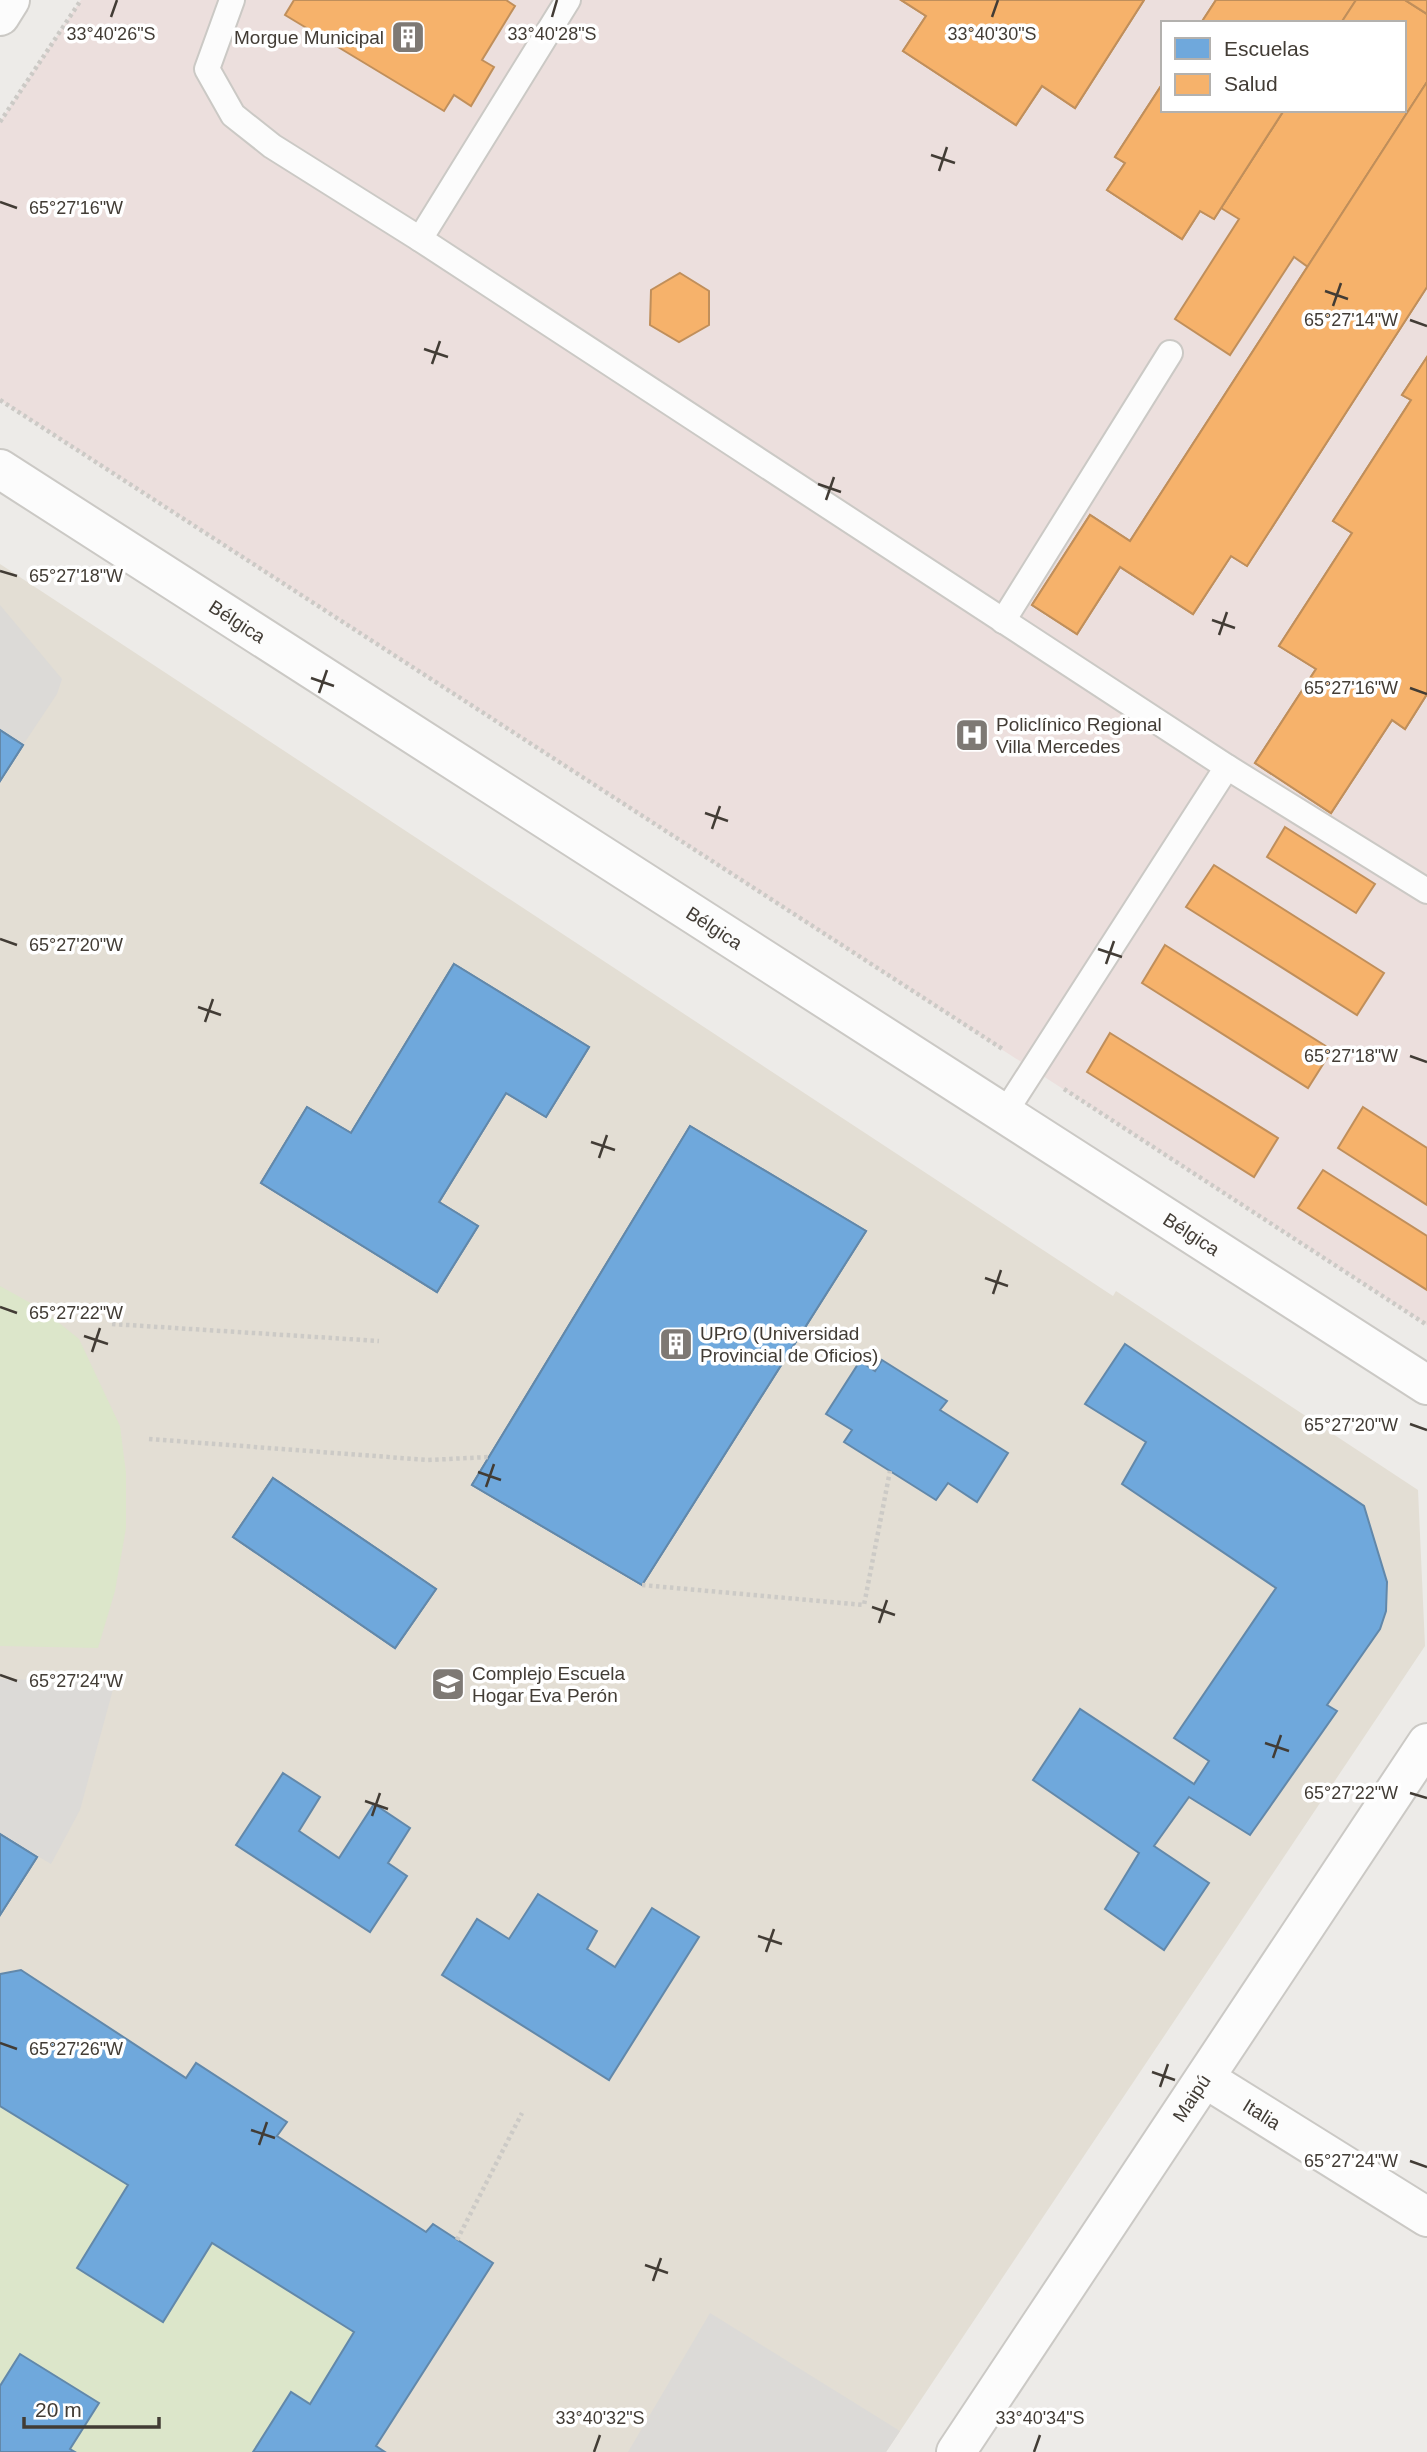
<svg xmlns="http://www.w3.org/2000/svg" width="1427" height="2452" viewBox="0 0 1427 2452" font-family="Arial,sans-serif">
<rect width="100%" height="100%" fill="#edebe8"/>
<polygon fill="#e3ded4" points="0,564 1113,1296 1116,1291 1418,1490 1425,1646 886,2452 0,2452"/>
<path fill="#ecdfdd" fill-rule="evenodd" d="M 81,0 L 1427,0 L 1427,1325 L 0,400 L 0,122 ZM 1163,23 L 1404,23 L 1404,110 L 1163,110 Z"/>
<g fill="#dce6ca">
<polygon points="0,1286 43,1310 79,1339 120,1426 126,1473 126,1528 115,1591 98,1648 0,1646"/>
<polygon points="0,2106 128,2185 77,2268 212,2243 354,2332 310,2404 291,2392 253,2452 75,2452 70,2449 99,2403 0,2386"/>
</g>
<g fill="#dcdad7">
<polygon points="0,605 62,679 57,694 23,745 0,730"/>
<polygon points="0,1679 115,1682 80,1810 51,1864 0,1834"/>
<polygon points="710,2313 900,2431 886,2452 628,2452"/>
</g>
<g fill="#6fa8dc" stroke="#6288aa" stroke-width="2">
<polygon points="0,730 23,745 0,781"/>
<polygon points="0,730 23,745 0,781"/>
<polygon points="454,964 589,1047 546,1117 506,1093 439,1202 478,1226 437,1292 261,1183 307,1107 351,1133"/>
<polygon points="454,964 589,1047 546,1117 506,1093 439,1202 478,1226 437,1292 261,1183 307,1107 351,1133"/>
<polygon points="690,1126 866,1231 642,1585 472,1485"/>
<polygon points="690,1126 866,1231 642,1585 472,1485"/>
<polygon points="1125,1344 1364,1506 1387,1582 1386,1611 1380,1629 1327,1705 1337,1711 1250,1835 1189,1797 1154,1846 1209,1883 1164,1950 1105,1909 1139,1853 1033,1780 1080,1709 1194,1784 1209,1761 1174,1738 1276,1588 1122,1484 1146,1442 1085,1404"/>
<polygon points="882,1360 947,1401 940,1410 1008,1453 977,1502 948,1483 936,1500 844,1442 852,1430 826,1414 860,1361 875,1371"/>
<polygon points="273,1478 436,1589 395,1648 233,1537"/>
<polygon points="273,1478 436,1589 395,1648 233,1537"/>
<polygon points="283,1773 320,1797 299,1831 339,1858 374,1804 410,1828 388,1863 407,1876 370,1932 236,1845"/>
<polygon points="0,1834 37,1857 0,1915"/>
<polygon points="0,1834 37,1857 0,1915"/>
<polygon points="538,1894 597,1931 587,1949 615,1967 652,1908 699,1937 609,2080 442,1975 477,1919 509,1939"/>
<polygon points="21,1970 186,2078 196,2063 287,2122 277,2136 426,2232 433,2224 493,2263 376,2446 385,2452 253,2452 291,2392 310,2404 354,2332 212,2243 163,2322 77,2268 128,2185 0,2106 0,1974"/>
<polygon points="20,2354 99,2403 70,2449 75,2452 0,2452 0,2386"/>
</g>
<g fill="#f6b26b" stroke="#c08f5b" stroke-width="2">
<polygon points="294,0 506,0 515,6 482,60 494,67 471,106 454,95 444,111 285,15"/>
<polygon points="901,0 1007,0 1016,6 1020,0 1144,0 1075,108 1042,86 1016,125 903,51 926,16"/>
<polygon points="901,0 1144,0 1075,108 1042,86 1016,125 903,51 926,16"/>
<polygon points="1216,0 1356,0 1341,23 1201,23"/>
<polygon points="1216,0 1356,0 1341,23 1201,23"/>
<polygon points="1356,0 1405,0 1427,14 1427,82 1308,267 1294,257 1230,355 1175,319 1239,219 1221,208 1284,110 1404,110 1404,23 1341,23"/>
<polygon points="1405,0 1427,0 1427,14"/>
<polygon points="1405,0 1427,0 1427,14"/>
<polygon points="1427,82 1427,287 1247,566 1231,556 1193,614 1120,567 1077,634 1032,605 1090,515 1130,541"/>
<polygon points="1427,82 1427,287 1247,566 1231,556 1193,614 1120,567 1077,634 1032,605 1090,515 1130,541"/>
<polygon points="1163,83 1163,110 1284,110 1214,219 1200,211 1182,239 1107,190 1125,163 1115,157"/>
<polygon points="1163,83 1163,110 1284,110 1214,219 1200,211 1182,239 1107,190 1125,163 1115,157"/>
<polygon points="680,273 709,291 709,325 679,342 650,325 651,290"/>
<polygon points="1427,357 1427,694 1405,729 1392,720 1331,813 1255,763 1316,669 1279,646 1352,533 1333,521 1411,400 1402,395"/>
<polygon points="1427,357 1427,694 1405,729 1392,720 1331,813 1255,763 1316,669 1279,646 1352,533 1333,521 1411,400 1402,395"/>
<polygon points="1285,827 1375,884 1356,913 1267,857"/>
<polygon points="1214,865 1384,973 1357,1015 1186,907"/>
<polygon points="1165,945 1332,1050 1308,1088 1142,983"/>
<polygon points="1110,1033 1278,1138 1254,1177 1087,1072"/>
<polygon points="1363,1107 1427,1148 1427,1205 1338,1148"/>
<polygon points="1323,1170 1427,1236 1427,1290 1298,1208"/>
</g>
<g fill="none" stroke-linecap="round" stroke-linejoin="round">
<g stroke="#cbc9c5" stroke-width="28">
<g id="service">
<polyline points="232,0 207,69 233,115 272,146 420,239 1227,767 1427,891"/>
<polyline points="420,239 568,0"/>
<polyline points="1003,621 1170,353"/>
<polyline points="1004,1114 1227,767"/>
</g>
</g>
<g stroke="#cbc9c5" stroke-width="42">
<g id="minor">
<polyline points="0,16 10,0"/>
<path id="s1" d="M 0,469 L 1427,1385"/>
<path id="s2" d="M 1206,2079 L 1427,2217"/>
</g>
</g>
<g stroke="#cbc9c5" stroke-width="42">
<g id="tertiary">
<path id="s3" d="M 956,2452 L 1427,1743"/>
</g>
</g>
<g stroke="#cccac6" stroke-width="4.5" stroke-dasharray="3.5 3.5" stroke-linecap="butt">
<polyline points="0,122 81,0"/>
<polyline points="0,400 1004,1050"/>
<polyline points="1064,1089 1427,1325"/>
<polyline points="112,1324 379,1341"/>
<polyline points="149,1439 428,1460 489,1457"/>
<polyline points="642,1585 864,1605 890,1471"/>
<polyline points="457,2240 522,2113"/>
</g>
<use href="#service" stroke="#fcfcfc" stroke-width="24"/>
<use href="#minor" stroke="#fcfcfc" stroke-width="38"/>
<use href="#tertiary" stroke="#fcfcfc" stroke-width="38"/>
</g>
<path fill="none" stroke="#423c35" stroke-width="2.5" d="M 111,17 L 117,0M 552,17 L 557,0M 992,17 L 998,0M 931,155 L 955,163M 939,171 L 947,147M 0,202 L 17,208M 1325,291 L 1348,299M 1333,306 L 1341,283M 1410,320 L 1427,326M 424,349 L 448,357M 432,364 L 440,341M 818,484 L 841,492M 826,500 L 834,477M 0,571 L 17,576M 1212,620 L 1235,628M 1219,635 L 1227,612M 311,678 L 334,686M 1410,688 L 1427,694M 319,693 L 327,670M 705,813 L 728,821M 712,829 L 720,806M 0,939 L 17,945M 1098,949 L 1122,957M 1106,964 L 1114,941M 198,1007 L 221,1015M 205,1022 L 213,999M 1410,1056 L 1427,1062M 591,1142 L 615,1150M 599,1158 L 607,1135M 985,1278 L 1008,1286M 993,1294 L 1001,1270M 0,1307 L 17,1313M 84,1336 L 108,1344M 92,1352 L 100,1328M 1410,1424 L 1427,1430M 478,1472 L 501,1480M 486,1487 L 494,1464M 872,1607 L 895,1615M 879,1623 L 887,1600M 0,1675 L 17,1681M 1265,1743 L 1289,1751M 1273,1758 L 1281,1735M 1410,1793 L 1427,1798M 365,1801 L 388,1809M 372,1816 L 380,1793M 758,1936 L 782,1944M 766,1952 L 774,1929M 0,2043 L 17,2049M 1152,2072 L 1175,2080M 1160,2087 L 1168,2064M 251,2130 L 275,2138M 259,2145 L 267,2122M 1410,2161 L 1427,2167M 645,2265 L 668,2273M 653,2281 L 661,2258M 594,2452 L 600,2435M 1034,2452 L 1040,2435"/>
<defs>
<g id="building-square" transform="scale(1.75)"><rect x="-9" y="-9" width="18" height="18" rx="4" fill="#7e7974" stroke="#fff"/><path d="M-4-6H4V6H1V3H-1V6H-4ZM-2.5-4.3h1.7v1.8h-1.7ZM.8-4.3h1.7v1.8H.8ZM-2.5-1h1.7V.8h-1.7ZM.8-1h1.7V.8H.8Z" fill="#fff"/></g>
<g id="hospital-square" transform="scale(1.75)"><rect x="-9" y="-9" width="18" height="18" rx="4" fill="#7e7974" stroke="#fff"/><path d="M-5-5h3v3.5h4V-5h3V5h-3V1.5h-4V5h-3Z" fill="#fff"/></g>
<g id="school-square" transform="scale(1.75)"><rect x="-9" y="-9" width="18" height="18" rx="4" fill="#7e7974" stroke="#fff"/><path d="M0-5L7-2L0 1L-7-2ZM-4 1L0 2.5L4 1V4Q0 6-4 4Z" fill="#fff"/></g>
</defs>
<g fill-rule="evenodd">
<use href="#building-square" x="408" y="37"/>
<use href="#hospital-square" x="972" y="735"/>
<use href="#building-square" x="676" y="1344"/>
<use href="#school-square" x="448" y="1684"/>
</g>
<g text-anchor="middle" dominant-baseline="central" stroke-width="7" stroke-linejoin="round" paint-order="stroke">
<g font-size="19" fill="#423c35" stroke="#fff" text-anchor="start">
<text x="384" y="37" text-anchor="end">Morgue Municipal</text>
<text x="996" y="724">Policlínico Regional<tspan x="996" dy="22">Villa Mercedes</tspan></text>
<text x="700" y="1333">UPrO (Universidad<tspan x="700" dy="22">Provincial de Oficios)</tspan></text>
<text x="472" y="1673">Complejo Escuela<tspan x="472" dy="22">Hogar Eva Perón</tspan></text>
</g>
<g font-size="19" fill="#423c35" stroke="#fff">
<text stroke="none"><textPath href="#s1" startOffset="282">Bélgica</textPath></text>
<text stroke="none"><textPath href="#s1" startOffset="849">Bélgica</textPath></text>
<text stroke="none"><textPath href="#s1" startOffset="1416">Bélgica</textPath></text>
<text stroke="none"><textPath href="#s3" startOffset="425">Maipú</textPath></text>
<text stroke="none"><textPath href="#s2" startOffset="66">Italia</textPath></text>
</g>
</g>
<g font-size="18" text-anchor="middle" fill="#423c35" stroke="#fff" stroke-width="7" stroke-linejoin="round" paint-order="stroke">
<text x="111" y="40">33°40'26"S</text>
<text x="552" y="40">33°40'28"S</text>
<text x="992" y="40">33°40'30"S</text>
<text x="76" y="214">65°27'16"W</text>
<text x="1351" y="326">65°27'14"W</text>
<text x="76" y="582">65°27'18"W</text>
<text x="1351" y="694">65°27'16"W</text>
<text x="76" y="951">65°27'20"W</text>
<text x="1351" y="1062">65°27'18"W</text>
<text x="76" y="1319">65°27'22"W</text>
<text x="1351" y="1431">65°27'20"W</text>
<text x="76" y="1687">65°27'24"W</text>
<text x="1351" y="1799">65°27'22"W</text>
<text x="76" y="2055">65°27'26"W</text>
<text x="1351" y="2167">65°27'24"W</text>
<text x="600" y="2424">33°40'32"S</text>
<text x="1040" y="2424">33°40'34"S</text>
</g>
<rect x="1161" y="21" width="245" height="91" fill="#ffffff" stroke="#b3b1ae" stroke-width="2"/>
<rect x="1175" y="38" width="35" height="21" fill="#6fa8dc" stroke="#b3b1ae" stroke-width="2"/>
<text x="1224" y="56" font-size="21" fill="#423c35">Escuelas</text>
<rect x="1175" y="74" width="35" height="21" fill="#f6b26b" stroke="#b3b1ae" stroke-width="2"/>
<text x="1224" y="91" font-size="21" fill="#423c35">Salud</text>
<path d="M24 2417v10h135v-10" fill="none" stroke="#423c35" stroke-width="3.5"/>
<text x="35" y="2417" font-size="21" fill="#423c35" stroke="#ffffff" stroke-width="5" paint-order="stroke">20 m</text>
</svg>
